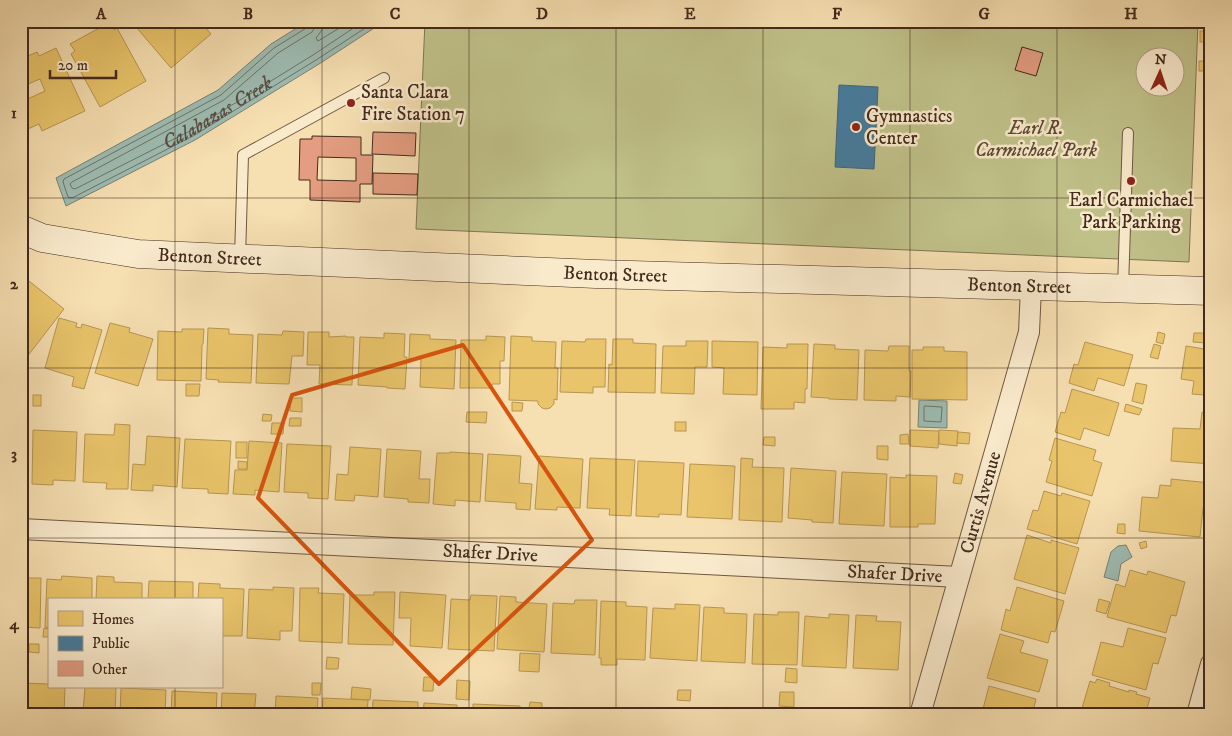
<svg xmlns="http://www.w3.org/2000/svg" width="1232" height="736" viewBox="0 0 1232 736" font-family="'IM FELL DW Pica',serif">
<rect width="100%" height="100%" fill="#f6dfb1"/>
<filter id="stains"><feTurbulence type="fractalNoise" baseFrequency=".004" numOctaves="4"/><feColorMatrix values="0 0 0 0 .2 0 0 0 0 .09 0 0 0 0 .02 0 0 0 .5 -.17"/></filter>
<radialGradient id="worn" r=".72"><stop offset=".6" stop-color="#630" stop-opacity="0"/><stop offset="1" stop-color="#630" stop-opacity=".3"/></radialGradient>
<path fill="#c0c189" stroke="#827652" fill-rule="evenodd" d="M 425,21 L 1198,21 L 1189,262 L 416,229 ZM 1144,58 L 1174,58 L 1174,88 L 1144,88 Z"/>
<g fill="#9dbcb2" stroke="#798276">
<polygon points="308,21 385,21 319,64 195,140 66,206 56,178 218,90 271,44"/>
<polygon points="919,400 947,401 947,428 918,427"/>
<polygon points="1126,545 1132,557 1121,564 1118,581 1104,577 1111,552 1118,546"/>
</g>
<g fill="#e9c46a" stroke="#b79653">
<polygon points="131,21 200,21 211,34 171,68"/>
<polygon points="110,22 114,30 117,28 146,81 100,107 71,54 75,51 70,44"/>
<rect x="1200" y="31" width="6" height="11"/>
<polygon points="56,48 85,111 42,131 39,124 21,132 21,102 45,91 40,79 21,87 21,59 37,52 39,56"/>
<rect x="1199" y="61" width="9" height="10"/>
<polygon points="1211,142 1211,231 1207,231"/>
<polygon points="29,281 64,309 23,362 21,361 21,291"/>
<polygon points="59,318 77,323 76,327 81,328 82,324 102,330 84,389 72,386 74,377 45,368"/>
<polygon points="110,323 130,328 129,332 153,339 138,386 95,373"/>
<polygon points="208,328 229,329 229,334 253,335 251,383 218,382 219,380 206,379"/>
<polygon points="182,329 204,329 203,344 202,345 201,381 157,380 158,331 182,332"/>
<polygon points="283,331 304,332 303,356 292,356 289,384 256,383 258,334 282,335"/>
<polygon points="308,332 329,332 329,337 346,336 346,337 354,337 352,385 319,384 320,365 307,365"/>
<polygon points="1158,332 1165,334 1163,344 1156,342"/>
<polygon points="384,333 405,334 404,357 407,357 405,389 387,388 387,387 358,385 360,337 384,338"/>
<polygon points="1194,333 1207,333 1207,343 1193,342"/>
<polygon points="410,334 430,335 430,339 456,340 454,389 420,387 421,359 409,359"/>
<polygon points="486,336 505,337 504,361 500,361 500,384 492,384 492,388 460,388 461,340 486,340"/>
<polygon points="511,336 532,337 532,341 556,342 555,368 558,368 557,400 554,399 554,404 550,408 546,409 542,408 538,404 538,401 509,400"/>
<polygon points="586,339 606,339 605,387 593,387 593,393 560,392 562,341 585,342"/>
<polygon points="613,339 633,339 633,343 656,344 655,393 608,392 609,364 612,365"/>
<polygon points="686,341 708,341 707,367 695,367 694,394 661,393 663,346 686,346"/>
<polygon points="712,341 758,342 757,395 723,394 724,368 712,367"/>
<polygon points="1085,342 1133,355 1124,386 1098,378 1094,391 1069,383 1074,364 1078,365"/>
<polygon points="787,344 808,344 807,389 805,389 805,403 794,402 794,409 761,409 763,347 787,348"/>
<polygon points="814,344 835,345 835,349 859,350 857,400 829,399 829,398 811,397"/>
<polygon points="1154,344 1161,346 1158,359 1150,357"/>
<polygon points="889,346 909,346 909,371 911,371 910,397 896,396 896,401 864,400 865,350 888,351"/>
<polygon points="1186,346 1211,350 1211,404 1204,403 1205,395 1192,394 1194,381 1181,379"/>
<polygon points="923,347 944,347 944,351 967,352 967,400 912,399 912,350 923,350"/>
<polygon points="1136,383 1147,385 1143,404 1132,401"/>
<polygon points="186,384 200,384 199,396 186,396"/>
<polygon points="1072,389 1119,403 1109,436 1084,428 1080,440 1055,432 1061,412 1065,413"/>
<rect x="33" y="395" width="8" height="11"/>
<polygon points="291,398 302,398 302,412 290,411"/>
<polygon points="512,402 523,403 522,411 512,411"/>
<polygon points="1126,404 1142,409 1139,415 1124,411"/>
<polygon points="467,412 487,412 486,423 466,422"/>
<polygon points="1202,412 1211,413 1211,464 1171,461 1173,428 1200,429"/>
<polygon points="263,414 272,415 271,421 262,421"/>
<polygon points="290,418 301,418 301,426 289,426"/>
<rect x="675" y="422" width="11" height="9"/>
<polygon points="272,423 284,423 283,434 271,434"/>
<polygon points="115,424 130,425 128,489 106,489 107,483 83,482 85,434 114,435"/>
<polygon points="33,430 77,432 75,481 53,480 53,485 32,484"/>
<polygon points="910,430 939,431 938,448 910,446"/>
<polygon points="939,430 958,431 957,446 939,444"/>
<polygon points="958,432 970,433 969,444 957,443"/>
<polygon points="908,434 909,444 900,444 900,435"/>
<polygon points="147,436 180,438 177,487 153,485 153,491 131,490 133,464 145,465"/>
<polygon points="764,437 775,437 775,446 763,445"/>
<polygon points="1055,438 1096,450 1093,460 1102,463 1092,496 1046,482 1052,461 1049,460"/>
<polygon points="185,439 231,441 228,494 208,493 208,489 182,488"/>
<polygon points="249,441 282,443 279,492 255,490 255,495 233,494 235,470 247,470"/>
<rect x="236" y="442" width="11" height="16"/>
<polygon points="287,444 331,446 328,499 308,498 308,493 284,492"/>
<polygon points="877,446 888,446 888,460 877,459"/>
<polygon points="350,447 381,449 378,497 355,495 354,501 335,500 337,474 348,475"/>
<polygon points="387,449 421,451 419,479 430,479 429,503 408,502 408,499 384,497"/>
<polygon points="450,452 483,454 480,502 455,500 455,506 433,504 437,453 450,453"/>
<polygon points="488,454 521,456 519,483 532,484 530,510 516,509 516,503 485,501"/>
<polygon points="539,456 583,459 580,508 557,507 557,510 535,509"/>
<polygon points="21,458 27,460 21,474"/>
<polygon points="590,458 635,460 631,516 609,515 610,509 587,508"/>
<polygon points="741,458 753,459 752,467 784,468 782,522 739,520"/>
<polygon points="238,461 247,462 247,469 238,469"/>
<polygon points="638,461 684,463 681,515 659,514 659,517 636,516"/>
<polygon points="690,464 735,466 732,519 687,517"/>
<polygon points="791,468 836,471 833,523 812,522 812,520 788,518"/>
<polygon points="842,472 887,474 884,526 839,524"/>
<polygon points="955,473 963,475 961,484 953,483"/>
<polygon points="906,475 937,476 935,524 918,524 918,527 890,527 890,477 906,478"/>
<polygon points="1171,479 1210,483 1207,509 1203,508 1200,537 1139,531 1142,497 1158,498 1160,485 1171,486"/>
<polygon points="1044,491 1061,496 1062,493 1090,501 1077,544 1027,529 1033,510 1038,511"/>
<polygon points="1118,524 1125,524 1125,534 1117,533"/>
<polygon points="1027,535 1051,543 1051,540 1079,548 1065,594 1014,579"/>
<polygon points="1146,541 1147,547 1141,549 1139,543"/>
<polygon points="1130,570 1147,575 1148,571 1185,582 1176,616 1171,615 1166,633 1107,617 1116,584 1125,587"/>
<polygon points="62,576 92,578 92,600 49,600 49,628 45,627 47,579 61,580"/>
<polygon points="97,576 114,577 114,582 142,583 142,600 96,600"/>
<polygon points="21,578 41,578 40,628 21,627"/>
<polygon points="149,581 193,582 193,600 148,600"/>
<polygon points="199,583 220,584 220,588 244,589 242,636 221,636 221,600 198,600"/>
<polygon points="273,587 294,588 292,631 280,631 280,640 247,638 249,589 273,590"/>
<polygon points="1017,587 1064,601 1055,632 1051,631 1048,643 1001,630 1006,609 1010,611"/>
<polygon points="300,588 319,588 318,593 344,594 342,643 299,641"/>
<polygon points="374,592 395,592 393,645 348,644 350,595 374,595"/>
<polygon points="400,592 446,595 442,648 410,646 411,618 399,618"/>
<polygon points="471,595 497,596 494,651 448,649 451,599 470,600"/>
<polygon points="500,596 516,597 516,602 547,604 544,652 497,649"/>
<polygon points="1099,599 1110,602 1106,614 1096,611"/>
<polygon points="575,600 597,600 595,655 551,653 553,603 574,604"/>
<polygon points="601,601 626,602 626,606 647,607 645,660 617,659 617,665 601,665 601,658 599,658"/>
<polygon points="675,604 700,605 697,661 650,658 653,608 675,609"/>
<polygon points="704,607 724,608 724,613 747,614 745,663 701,661"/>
<polygon points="778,612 799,612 797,665 752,664 754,614 778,615"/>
<polygon points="829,614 849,615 846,668 802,666 805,616 829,618"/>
<polygon points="856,615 877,616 876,621 901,622 898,670 853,668"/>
<polygon points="44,628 49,629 49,637 43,637"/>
<polygon points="1128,628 1166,638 1158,664 1153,663 1146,690 1092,675 1101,642 1123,647"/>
<polygon points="1000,634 1024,641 1020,652 1048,660 1039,692 987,678"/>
<polygon points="29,644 39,644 39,653 29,652"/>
<polygon points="520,653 540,654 539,672 519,671"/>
<polygon points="327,657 339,658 338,669 326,669"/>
<polygon points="786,668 797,669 797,683 785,682"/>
<polygon points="424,677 434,677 433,691 423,691"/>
<polygon points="1097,679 1110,683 1109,686 1129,692 1129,690 1137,692 1136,694 1150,698 1145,715 1080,715 1090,681 1095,683"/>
<polygon points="457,680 470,681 469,700 456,699"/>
<polygon points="22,683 49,684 49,687 65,687 64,715 21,715"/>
<polygon points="312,683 321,683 320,695 312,695"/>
<polygon points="989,686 1036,699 1032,715 977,715 979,708 983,709"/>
<polygon points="85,687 116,687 115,715 70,715 70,711 83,712"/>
<polygon points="352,687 371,689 370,700 351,699"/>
<polygon points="121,688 166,690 165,715 120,715"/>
<polygon points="678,690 691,690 690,701 677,700"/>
<polygon points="172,691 217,693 216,715 171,715"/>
<polygon points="780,692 794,692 794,707 779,706"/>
<polygon points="222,693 256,694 254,715 221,715"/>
<polygon points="276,696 318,698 317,715 275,715"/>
<polygon points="323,698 368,700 367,715 322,715"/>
<polygon points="373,700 418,702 418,715 372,715"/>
<polygon points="530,702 542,703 542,709 558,710 558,712 572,713 571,715 525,715 525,708 529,708"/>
<polygon points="424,703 457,705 457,714 468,715 423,715"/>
<polygon points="473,704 520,706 520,715 473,715"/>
<polygon points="587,710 622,712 621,715 587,715"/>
<polygon points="756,710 774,711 774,715 756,715"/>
<polygon points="735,711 752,712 752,715 735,715"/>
<polygon points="627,712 660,714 660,715 626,715"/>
</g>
<polygon fill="#457b9d" stroke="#446376" points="839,85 878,87 874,169 835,167"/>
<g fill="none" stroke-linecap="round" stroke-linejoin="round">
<g stroke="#707367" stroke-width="1">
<polyline points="310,21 308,27 274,48 221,95 64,179 63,182 68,197 72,198 193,136 316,60 376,21"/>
<path id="s1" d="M 316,21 L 315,27 L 312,32 L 278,53 L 224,100 L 72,182 L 70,184 L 72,188 L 75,189 L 190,131 L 313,55 L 364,21"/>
<polyline points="324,21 322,30 316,38 318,41 351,21"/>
<polygon points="925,406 942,407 941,422 924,421 924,408"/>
</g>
</g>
<g fill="#e49d81" stroke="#432a1c" fill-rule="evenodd">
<polygon points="1022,47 1043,53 1036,76 1015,70"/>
<polygon points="373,132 416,133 415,156 372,154"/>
<path d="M 312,136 L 361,137 L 361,155 L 373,155 L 372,184 L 360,184 L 360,202 L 310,200 L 310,180 L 299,180 L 300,139 L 312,139 ZM 318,157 L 356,158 L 356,181 L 317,180 Z"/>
<polygon points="373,173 418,174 417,195 373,194"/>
</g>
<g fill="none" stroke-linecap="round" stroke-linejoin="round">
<g stroke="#705741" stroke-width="12">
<g id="lane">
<polyline points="240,258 243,155 384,78"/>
<polyline points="1123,288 1128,133"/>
</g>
</g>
<g stroke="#705741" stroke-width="22">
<g id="street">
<path id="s2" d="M 21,529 L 959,577"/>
<path id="s3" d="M 920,715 L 1029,332 L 1031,287"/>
<polyline points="1197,715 1211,664"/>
</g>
</g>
<g stroke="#432a1c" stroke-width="29">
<g id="secondary">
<path id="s4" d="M 21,229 L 42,238 L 138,254 L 596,274 L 1211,291"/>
</g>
</g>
<use href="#lane" stroke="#f9eacc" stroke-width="10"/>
<use href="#street" stroke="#f9eacc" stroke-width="20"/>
<use href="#secondary" stroke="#f9eacc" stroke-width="28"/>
</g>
<path fill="none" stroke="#d8540e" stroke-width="4" stroke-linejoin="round" d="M 463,345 L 592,540 L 439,684 L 258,498 L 292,395 Z"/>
<path fill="none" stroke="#432a1c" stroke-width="1" stroke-opacity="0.55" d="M 175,21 L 175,600M 322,21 L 322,715M 469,21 L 469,715M 616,21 L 616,715M 763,21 L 763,715M 910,21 L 910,715M 1057,21 L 1057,715M 21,198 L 1211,198M 21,368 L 1211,368M 21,538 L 1211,538M 175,687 L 175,715"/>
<g fill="#8f2418" stroke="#f9eacc" stroke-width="2">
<circle cx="351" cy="103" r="5"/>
<circle cx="856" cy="127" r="5"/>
<circle cx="1131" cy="181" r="5"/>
</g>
<g text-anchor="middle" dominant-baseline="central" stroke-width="5" stroke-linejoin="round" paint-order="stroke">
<g font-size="19" fill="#432a1c" stroke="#f9eacc" text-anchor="start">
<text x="361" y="92">Santa Clara<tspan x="361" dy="22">Fire Station 7</tspan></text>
<text x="866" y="116">Gymnastics<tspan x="866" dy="22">Center</tspan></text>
<text x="1131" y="200" text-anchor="middle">Earl Carmichael<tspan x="1131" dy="22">Park Parking</tspan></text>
</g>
<g font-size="19" font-style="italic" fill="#5c4832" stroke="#f9eacc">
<text x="1036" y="128">Earl R.<tspan x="1036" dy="22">Carmichael Park</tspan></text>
</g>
<g font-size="19" fill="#432a1c" stroke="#f9eacc">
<text stroke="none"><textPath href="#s4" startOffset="192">Benton Street</textPath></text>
<text stroke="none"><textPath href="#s4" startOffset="598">Benton Street</textPath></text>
<text stroke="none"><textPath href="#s4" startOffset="1002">Benton Street</textPath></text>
<text stroke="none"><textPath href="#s3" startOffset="221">Curtis Avenue</textPath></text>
<text stroke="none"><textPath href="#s2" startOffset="470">Shafer Drive</textPath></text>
<text stroke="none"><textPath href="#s2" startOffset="875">Shafer Drive</textPath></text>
</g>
<g font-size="20" font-style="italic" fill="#5a4e42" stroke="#f9eacc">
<text stroke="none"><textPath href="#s1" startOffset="468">Calabazas Creek</textPath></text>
</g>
</g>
<rect width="1232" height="736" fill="none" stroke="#f6dfb1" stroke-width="55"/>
<rect x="48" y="598" width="175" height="90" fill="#f9eacc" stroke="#b09d86"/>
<rect x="58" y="611" width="25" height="15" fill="#e9c46a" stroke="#b09d86"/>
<text x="92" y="624" font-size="15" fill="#432a1c">Homes</text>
<rect x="58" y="636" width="25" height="15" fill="#457b9d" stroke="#b09d86"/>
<text x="92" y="648" font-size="15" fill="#432a1c">Public</text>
<rect x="58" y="661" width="25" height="15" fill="#e49d81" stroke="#b09d86"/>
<text x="92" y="674" font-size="15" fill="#432a1c">Other</text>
<g transform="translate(1160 72) rotate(3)"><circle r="24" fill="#f9eacc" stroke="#b09d86"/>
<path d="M0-4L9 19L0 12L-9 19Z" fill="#8f2418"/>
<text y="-8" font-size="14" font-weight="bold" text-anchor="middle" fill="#432a1c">N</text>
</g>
<path d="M50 70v8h66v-8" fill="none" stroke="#432a1c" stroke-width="2.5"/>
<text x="58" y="70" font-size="15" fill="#432a1c" stroke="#f9eacc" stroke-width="4" paint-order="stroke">20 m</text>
<rect x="28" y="28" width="1176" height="680" fill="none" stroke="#432a1c" stroke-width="2"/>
<g font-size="16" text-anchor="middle" font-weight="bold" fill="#432a1c">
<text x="101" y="19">A</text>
<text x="248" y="19">B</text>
<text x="395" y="19">C</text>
<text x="542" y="19">D</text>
<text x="690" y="19">E</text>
<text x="837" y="19">F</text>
<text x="984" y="19">G</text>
<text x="1131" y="19">H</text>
<text x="14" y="118">1</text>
<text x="14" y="289">2</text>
<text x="14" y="459">3</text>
<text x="14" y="629">4</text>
</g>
<rect width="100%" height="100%" filter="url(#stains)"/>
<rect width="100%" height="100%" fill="url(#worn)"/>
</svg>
